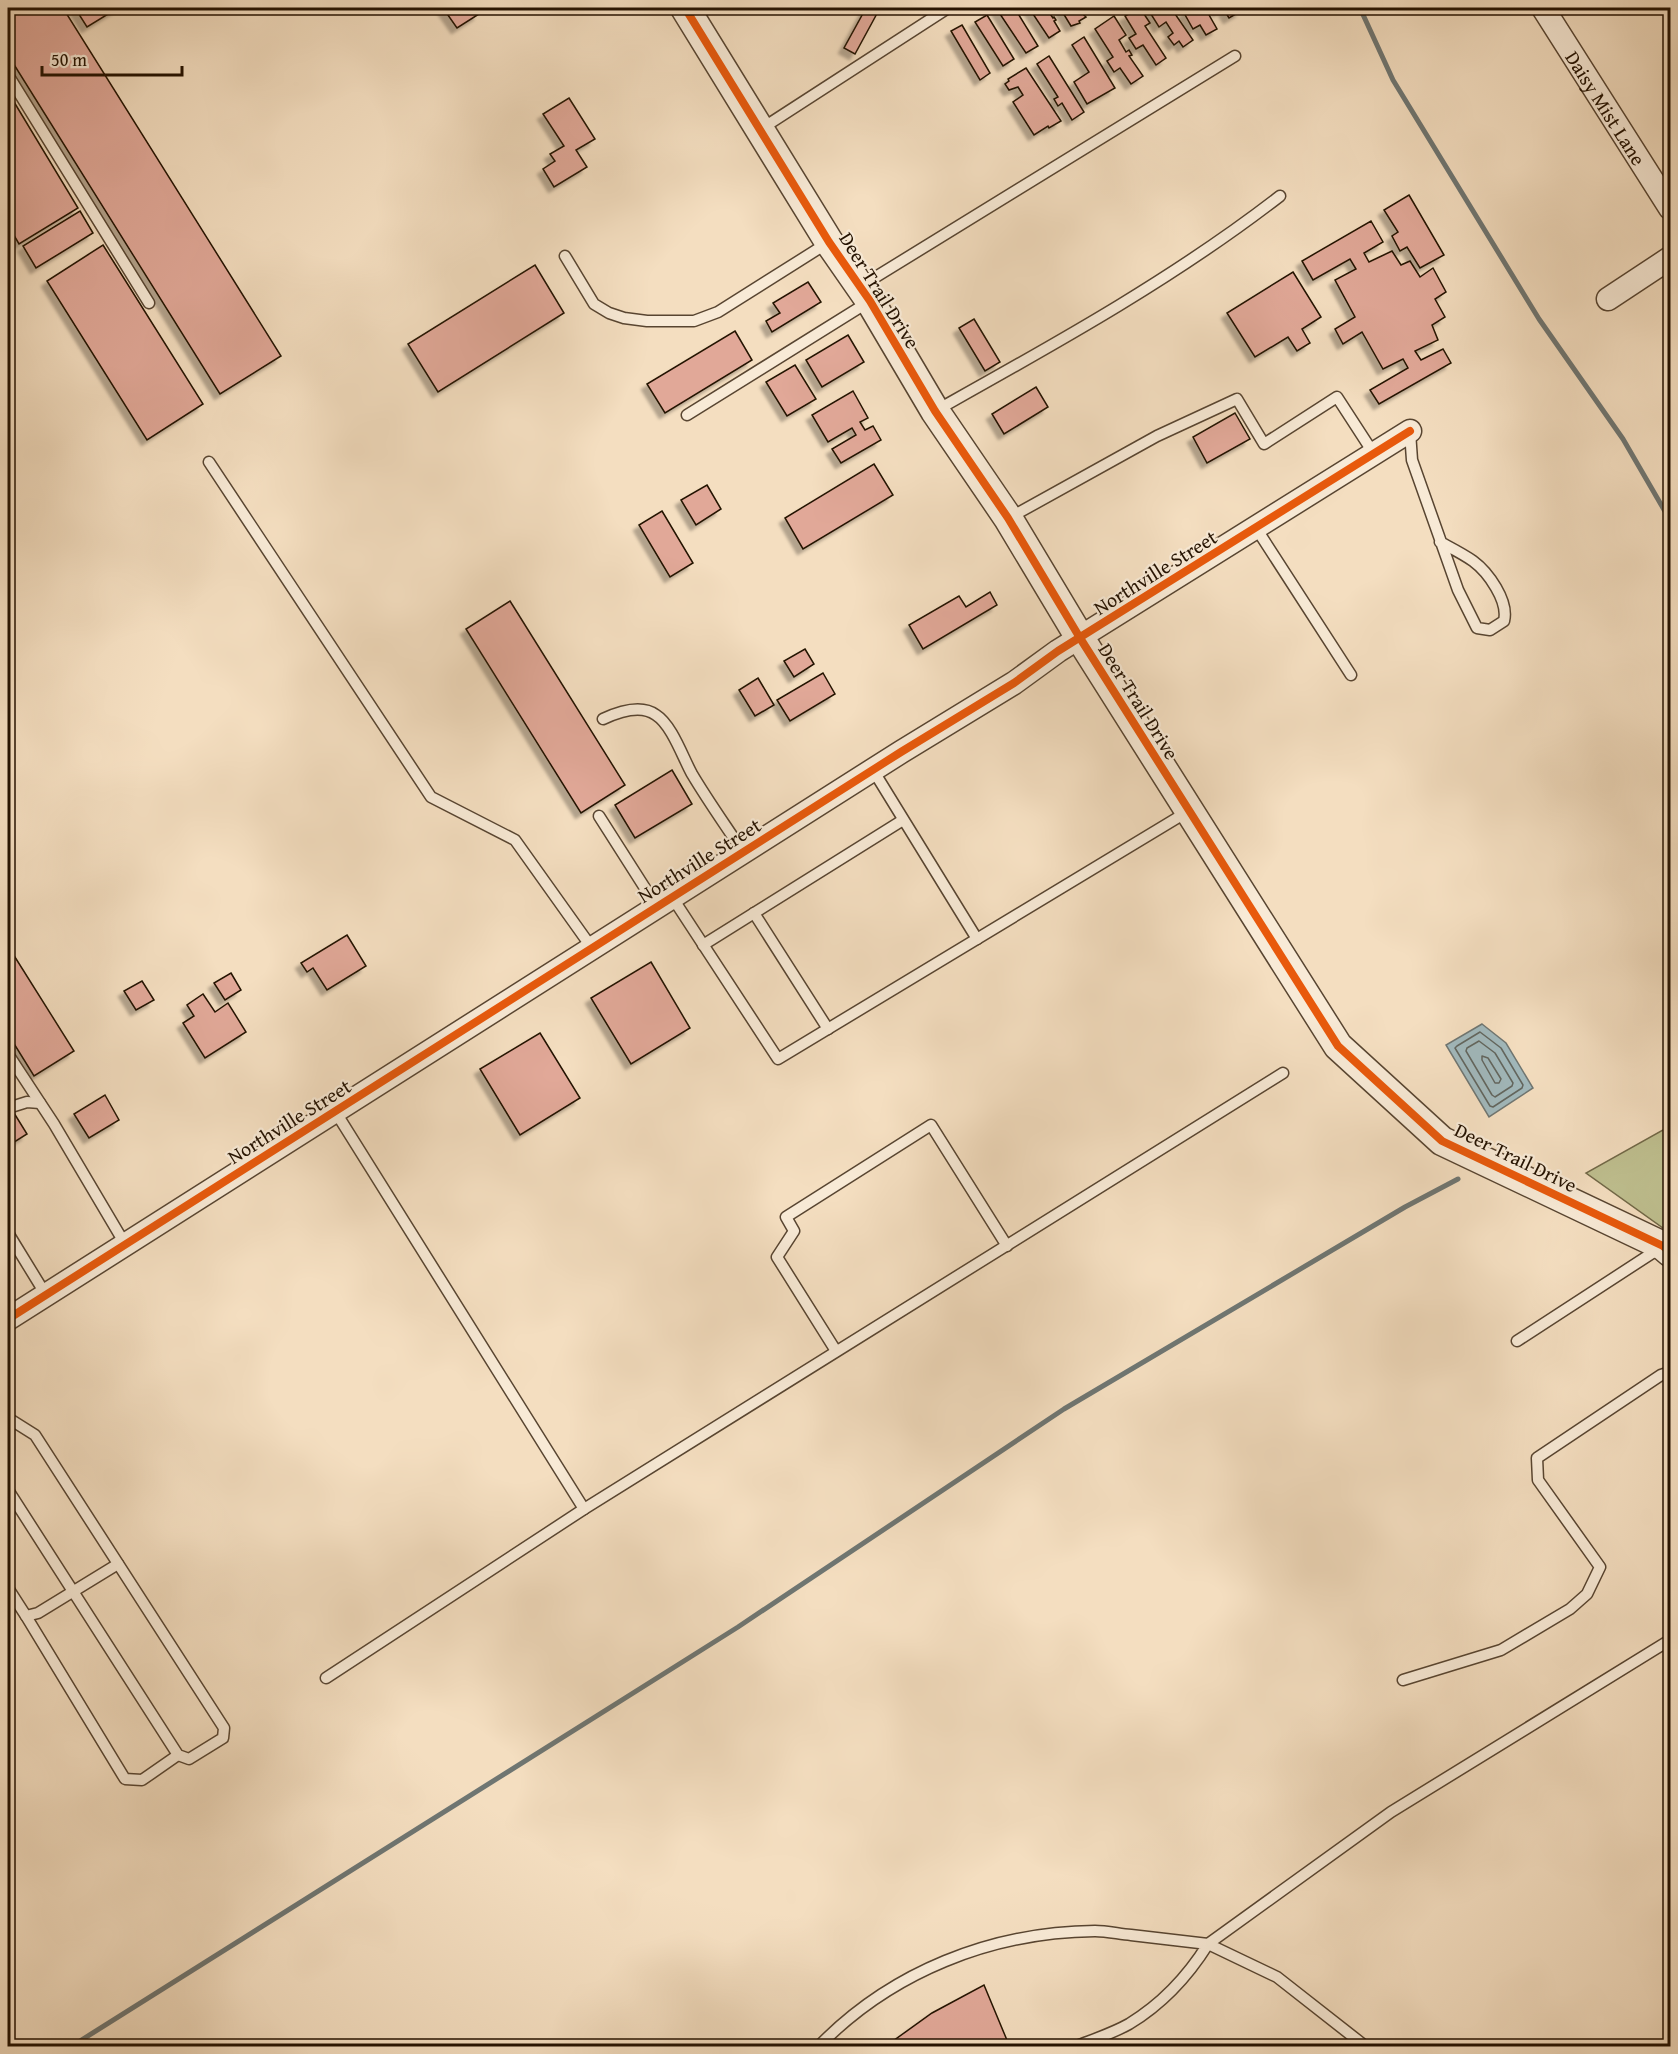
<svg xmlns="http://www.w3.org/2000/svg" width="1678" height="2054" viewBox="0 0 1678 2054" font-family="'Gentium Book Plus',serif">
<defs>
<filter id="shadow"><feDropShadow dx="-5.5" dy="5.5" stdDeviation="1.5" flood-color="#0004"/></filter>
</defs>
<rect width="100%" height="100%" fill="#f4dec0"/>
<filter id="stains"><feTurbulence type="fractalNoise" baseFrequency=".00333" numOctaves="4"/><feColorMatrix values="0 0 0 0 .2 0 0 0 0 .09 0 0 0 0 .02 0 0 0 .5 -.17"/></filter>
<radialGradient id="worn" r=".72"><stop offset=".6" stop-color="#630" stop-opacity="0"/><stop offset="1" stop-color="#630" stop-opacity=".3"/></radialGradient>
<polygon fill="#bfc090" stroke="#726948" stroke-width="1.5" points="1670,1126 1670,1233 1586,1173"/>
<polygon fill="#a1b9bd" stroke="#6f7672" stroke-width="1.5" points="1482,1024 1506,1043 1533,1088 1489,1117 1446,1045"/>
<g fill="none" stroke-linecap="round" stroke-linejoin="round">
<g stroke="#62665f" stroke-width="1.5">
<polygon points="1480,1032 1501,1048 1523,1085 1522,1088 1493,1107 1490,1106 1455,1048 1457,1046"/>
<polygon points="1479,1041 1495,1053 1513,1083 1512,1086 1495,1097 1492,1095 1466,1051 1467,1048"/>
<polygon points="1482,1056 1488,1058 1501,1079 1499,1083 1495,1083 1482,1060"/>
</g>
<g stroke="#6f7672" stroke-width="5">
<polyline points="1360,8 1393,80 1539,319 1623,439 1670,520"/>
<polyline points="72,2046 738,1627 1064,1409 1405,1207 1458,1179"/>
</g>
</g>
<g fill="#e1a898" stroke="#241201" stroke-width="1.5" filter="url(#shadow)">
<polygon points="8,8 63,8 281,356 220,394 8,55"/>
<polygon points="75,8 118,8 87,27"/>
<polygon points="443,8 475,8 479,14 457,28"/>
<polygon points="866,8 880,8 855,54 844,48"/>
<polygon points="996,8 1020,8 1021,9 1017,12 1038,46 1026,53"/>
<polygon points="1029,8 1046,8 1053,18 1054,17 1056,20 1054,21 1060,31 1049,38"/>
<polygon points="1060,8 1090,8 1091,10 1084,15 1086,17 1079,21 1080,23 1071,26"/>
<polygon points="1140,8 1150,23 1145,26 1166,58 1156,65 1143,45 1136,49 1129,38 1136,34 1125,16"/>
<polygon points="1154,8 1171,8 1193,40 1183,47 1179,41 1174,45 1168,37 1173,33 1166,22 1159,27 1149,11"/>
<polygon points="1190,8 1205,8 1217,29 1206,35 1200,25 1193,29 1184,13"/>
<polygon points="1214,8 1239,8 1241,11 1229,18 1223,8 1219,11"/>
<polygon points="987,15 1014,59 1003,66 975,22"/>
<polygon points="1114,16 1126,35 1119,40 1126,52 1129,50 1132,55 1129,56 1143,76 1131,84 1120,68 1114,72 1107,61 1113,57 1095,29"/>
<polygon points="962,25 990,73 980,80 951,31"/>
<polygon points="1084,37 1115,88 1087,104 1074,82 1089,72 1072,45"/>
<polygon points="1049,56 1084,112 1072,120 1062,103 1058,106 1054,99 1058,97 1037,64"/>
<polygon points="1026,68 1061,121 1049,128 1048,126 1034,135 1013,102 1023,95 1018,87 1009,90 1005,84 1009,81 1008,79"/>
<polygon points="8,92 78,208 19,244 8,225"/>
<polygon points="569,98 595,139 576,150 587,167 554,187 543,169 555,161 550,154 564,146 543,114"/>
<polygon points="1409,195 1444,255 1420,268 1407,247 1400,251 1392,236 1398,232 1384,210"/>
<polygon points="80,211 93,233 36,268 23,246"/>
<polygon points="1371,221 1383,242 1364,253 1369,262 1392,251 1401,265 1410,261 1420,277 1433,268 1446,292 1435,299 1445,317 1432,325 1438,340 1415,351 1421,360 1443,349 1451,363 1379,404 1370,390 1408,368 1403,359 1383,369 1362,332 1343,344 1335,329 1355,317 1335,280 1356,269 1350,259 1313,280 1302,261"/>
<polygon points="103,245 203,404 147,440 47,281"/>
<polygon points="535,265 564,313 438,392 408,344"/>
<polygon points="1293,272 1321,317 1302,329 1310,343 1297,351 1288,337 1255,357 1227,313"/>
<polygon points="808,282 821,302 772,332 766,321 780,313 773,303"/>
<polygon points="974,319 1000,362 985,371 959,328"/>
<polygon points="735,331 752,360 665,413 647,384"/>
<polygon points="848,335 864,362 822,387 806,360"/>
<polygon points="795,365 816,399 787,416 766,382"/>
<polygon points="1036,387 1048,407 1004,434 992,414"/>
<polygon points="853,391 868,418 860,422 865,430 873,426 881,440 841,463 832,449 856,435 852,428 828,442 812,415"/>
<polygon points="1235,413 1250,439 1207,463 1193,437"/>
<polygon points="874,464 893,495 803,549 785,518"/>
<polygon points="707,485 721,509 696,525 681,500"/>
<polygon points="662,511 693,563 670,577 639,525"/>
<polygon points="990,592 997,605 923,649 909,625 959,596 966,607"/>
<polygon points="510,601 625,785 581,813 466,629"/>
<polygon points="805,649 814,664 794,677 784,661"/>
<polygon points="823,673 835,694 790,721 777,700"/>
<polygon points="758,678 774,705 755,716 739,690"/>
<polygon points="672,770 692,804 635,838 615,805"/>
<polygon points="347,935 366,966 327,990 313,968 307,972 301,963"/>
<polygon points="8,946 74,1051 34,1076 8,1034"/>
<polygon points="651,962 690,1028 631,1064 591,998"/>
<polygon points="231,973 241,990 225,1000 214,983"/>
<polygon points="142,981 154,1000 136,1010 124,991"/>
<polygon points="203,994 215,1012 228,1003 246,1032 205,1058 183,1023 194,1016 187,1005"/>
<polygon points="540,1033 580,1098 520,1135 480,1069"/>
<polygon points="105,1095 119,1120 89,1138 74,1114"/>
<polygon points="14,1113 27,1134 8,1146 8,1117"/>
<polygon points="984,1985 1009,2045 886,2046 932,2013"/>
</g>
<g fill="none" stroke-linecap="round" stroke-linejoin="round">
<g stroke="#584531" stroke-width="13">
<g id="service">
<polyline points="8,75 149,303"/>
<polyline points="761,129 948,8"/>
<polyline points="565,256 594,304 609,313 624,318 647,321 694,321 718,312 829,242"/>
<polyline points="861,286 1235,56"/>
<path d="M 935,411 C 1053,345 1173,279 1280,196"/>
<polyline points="687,415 870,301"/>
<path d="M 1410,432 L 1412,460 L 1458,590 L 1477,628 L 1490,630 L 1504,621 C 1509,601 1488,572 1473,561 C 1463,554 1451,548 1440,542"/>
<polyline points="209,462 431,797 515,840 592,948"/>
<polyline points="1009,518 1157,436 1237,399 1264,444 1337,397 1374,454"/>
<polyline points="1256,528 1351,675"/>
<path d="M 603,719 C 618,712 641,704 656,715 C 672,725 683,758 692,774 C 708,801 726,826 743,852"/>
<polyline points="873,770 977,939"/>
<polyline points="599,816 657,907"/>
<polyline points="672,897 778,1059 1187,812"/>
<polyline points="754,913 828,1029"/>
<polyline points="703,945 903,820"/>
<polyline points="8,1054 54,1124 125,1244"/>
<polyline points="8,1108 27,1102 40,1103"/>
<polyline points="335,1111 584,1509"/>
<polyline points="8,1233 46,1295"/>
<polyline points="1517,1341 1660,1248"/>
<polyline points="836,1351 777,1257 794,1231 786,1217 931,1125 1007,1246"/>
<polyline points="8,1418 35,1435 224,1728 223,1738 189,1759 178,1755 8,1490"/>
<polyline points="8,1588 26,1616 38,1613 118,1564"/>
<polyline points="26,1616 125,1779 142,1780 178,1755"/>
<polyline points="326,1678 584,1509 1283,1073"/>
<polyline points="1403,1680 1501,1650 1570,1609 1587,1594 1600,1567 1538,1480 1537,1458 1661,1375 1670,1372"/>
<path d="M 819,2046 C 891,1972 991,1932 1095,1931 C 1107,1931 1119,1934 1131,1935 C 1157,1938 1183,1941 1208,1944 C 1188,1976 1162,2004 1129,2024 C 1113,2033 1095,2039 1077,2046"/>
<polyline points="1365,2046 1277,1977 1208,1944 1391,1812 1670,1640"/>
</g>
</g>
<g stroke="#584531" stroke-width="25">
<g id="minor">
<path id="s1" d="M 1543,8 L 1670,208"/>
<polyline points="1608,299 1670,258"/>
<polyline points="8,1319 901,752 1014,683 1058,651 1410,431"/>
</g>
</g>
<g stroke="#584531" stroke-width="31">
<polyline id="tertiary" points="685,8 829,242 870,301 935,411 1008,518 1080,638 1338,1046 1442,1141 1663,1246 1670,1252"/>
</g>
<use href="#service" stroke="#f8ead6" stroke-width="10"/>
<use href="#minor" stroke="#f8ead6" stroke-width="22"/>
<use href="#tertiary" stroke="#f8ead6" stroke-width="28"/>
<g stroke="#f8ead6" stroke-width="11">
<g id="cycleway">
<polyline points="685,8 829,242 870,301 935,411 1008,518 1080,638 1338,1046 1442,1141 1663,1246 1670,1252"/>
<polyline points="8,1319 901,752 1014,683 1058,651 1410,431"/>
</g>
</g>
<use href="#cycleway" stroke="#e8590c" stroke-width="8"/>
</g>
<g text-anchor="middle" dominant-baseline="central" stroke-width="4.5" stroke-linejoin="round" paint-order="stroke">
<g font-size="20" fill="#241201" stroke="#f8ead6">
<text stroke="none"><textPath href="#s1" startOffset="118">Daisy Mist Lane</textPath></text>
<text transform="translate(880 290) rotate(58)">Deer Trail Drive</text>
<text transform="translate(1155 572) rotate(-32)">Northville Street</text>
<text transform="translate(1139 701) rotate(58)">Deer Trail Drive</text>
<text transform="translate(699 860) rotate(-32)">Northville Street</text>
<text transform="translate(289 1121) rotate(-32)">Northville Street</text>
<text transform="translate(1516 1157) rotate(26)">Deer Trail Drive</text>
</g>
</g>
<rect width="1678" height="2054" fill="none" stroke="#f4dec0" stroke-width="30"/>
<rect x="9" y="9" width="1660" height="2036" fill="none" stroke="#241201" stroke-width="3"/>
<rect x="15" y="15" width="1648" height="2024" fill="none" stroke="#241201" stroke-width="1.5"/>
<path d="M42 66v9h140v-9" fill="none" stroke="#241201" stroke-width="3"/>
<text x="51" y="66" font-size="18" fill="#241201" stroke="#f8ead6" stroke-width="4.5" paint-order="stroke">50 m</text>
<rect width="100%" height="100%" filter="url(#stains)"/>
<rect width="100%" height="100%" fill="url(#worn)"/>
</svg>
